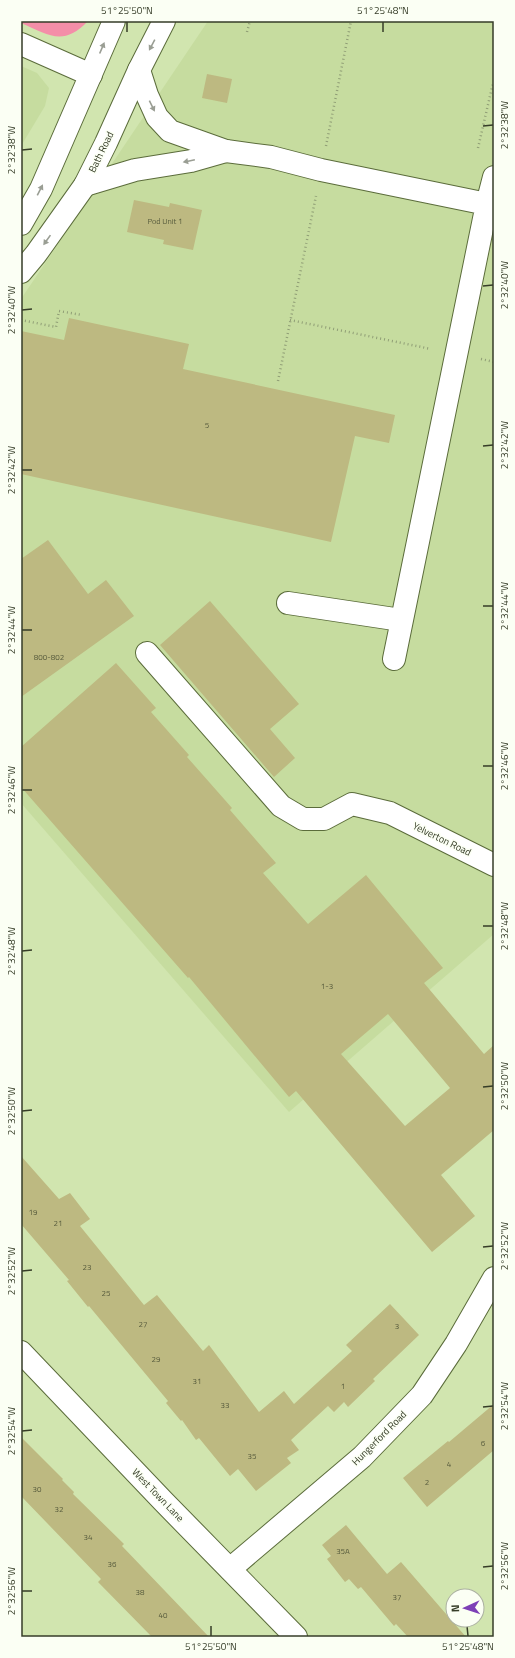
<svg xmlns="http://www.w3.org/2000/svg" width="515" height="1658" viewBox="0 0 515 1658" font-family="'Titillium Web',sans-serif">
<rect width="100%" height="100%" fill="#d1e5af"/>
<g fill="#c6dc9f">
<polygon points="208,21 494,21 494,934 289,1112 21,803 21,299"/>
<polygon points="21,66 37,73 49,88 45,106 21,146"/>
</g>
<path fill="#f48ea8" d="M 21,21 L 88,21 C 63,47 49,35 21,23 Z"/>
<g fill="#bdb981" fill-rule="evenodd">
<polygon points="207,74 232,79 227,103 202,98"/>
<polygon points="134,200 169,207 170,203 202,210 193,250 163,244 164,240 127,232"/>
<polygon points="69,318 189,344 183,369 395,415 389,443 355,436 331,542 21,474 21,331 64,340"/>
<polygon points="48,540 88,594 106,580 134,616 21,697 21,559"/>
<polygon points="210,601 299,704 270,729 295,758 274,777 160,645"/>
<path d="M 116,663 L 156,708 L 151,712 L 189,755 L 187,757 L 232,808 L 230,810 L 276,863 L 263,873 L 308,924 L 366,875 L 443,968 L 424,983 L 484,1054 L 494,1045 L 494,1130 L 441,1175 L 475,1216 L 432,1252 L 296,1091 L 289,1097 L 189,977 L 188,978 L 21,787 L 21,747 ZM 388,1014 L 450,1088 L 405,1126 L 341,1054 Z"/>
<polygon points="21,1156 59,1199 70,1193 90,1219 80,1226 144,1305 157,1295 203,1351 209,1345 259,1412 284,1391 294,1404 352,1351 346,1345 390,1304 419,1335 373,1379 375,1381 348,1407 344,1402 334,1412 328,1406 291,1440 299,1450 287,1458 291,1463 256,1491 238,1469 230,1476 199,1438 196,1440 182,1420 181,1421 166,1403 168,1401 89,1306 88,1307 67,1281 69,1280 21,1224"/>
<polygon points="494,1404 494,1450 427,1507 403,1478 448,1441 449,1442"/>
<polygon points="21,1437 63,1479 62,1480 74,1492 73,1494 124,1544 122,1546 209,1637 152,1637 98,1582 101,1579 21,1496"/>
<polygon points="346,1525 387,1574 401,1562 466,1637 408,1637 396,1624 394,1626 361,1587 358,1589 349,1579 345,1582 327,1559 331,1556 322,1545"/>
</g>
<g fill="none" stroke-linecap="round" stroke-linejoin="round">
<g stroke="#5b6c3b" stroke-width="24">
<g id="minor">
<polyline points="21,44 91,75"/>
<polyline points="139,70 147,95 157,117 170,131 226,151 271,157 321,170 487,204 394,659"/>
<polyline points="85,185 135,170 191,161 226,151"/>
<polyline points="487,204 494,177"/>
<polyline points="288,603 401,620"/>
<polyline points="147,653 281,806 303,819 324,819 352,804 390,813 494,865"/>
<polyline points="230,1569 362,1457 422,1395 456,1344 494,1278"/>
</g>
</g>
<g stroke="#5b6c3b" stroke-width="24">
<polyline id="major" points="21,1352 163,1501 296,1637"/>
</g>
<g stroke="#5b6c3b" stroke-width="24">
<g id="highway">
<polyline points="21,224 41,189 114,21"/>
<polyline points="21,272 36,254 85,185 106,143 139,70 164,21"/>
</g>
</g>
<g stroke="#909e76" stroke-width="2.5" stroke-dasharray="1 3" stroke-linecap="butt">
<polyline points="247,32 250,21"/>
<polyline points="326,146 351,21"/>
<polyline points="478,148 493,83"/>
<polyline points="21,320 56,327 59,311 82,315"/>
<polyline points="290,320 431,349"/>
<polyline points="481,359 494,362"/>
<polyline points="278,381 316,196"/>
</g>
<use href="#minor" stroke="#fff" stroke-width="22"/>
<use href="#major" stroke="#fff" stroke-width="22"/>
<use href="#highway" stroke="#fff" stroke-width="22"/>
</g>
<defs><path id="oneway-solid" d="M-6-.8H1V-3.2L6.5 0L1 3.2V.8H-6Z"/></defs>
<g fill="#9a9e94">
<use href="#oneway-solid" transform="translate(152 45) rotate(118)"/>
<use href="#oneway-solid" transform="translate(102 48) rotate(-67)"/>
<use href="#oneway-solid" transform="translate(152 106) rotate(64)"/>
<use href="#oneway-solid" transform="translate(189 161) rotate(168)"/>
<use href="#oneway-solid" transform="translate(40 190) rotate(-63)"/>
<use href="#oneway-solid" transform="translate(47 240) rotate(125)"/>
</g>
<path fill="none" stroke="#363d28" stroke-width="1.5" d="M 127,22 L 127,32M 383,22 L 383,32M 483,126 L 493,125M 22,150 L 32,149M 483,286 L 493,285M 22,310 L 32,309M 483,446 L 493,445M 22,470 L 32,470M 483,606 L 493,606M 22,630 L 32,630M 483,766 L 493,766M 22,790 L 32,790M 483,926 L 493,926M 22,951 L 32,950M 483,1087 L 493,1086M 22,1111 L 32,1110M 483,1247 L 493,1246M 22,1271 L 32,1270M 483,1407 L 493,1406M 22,1431 L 32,1430M 483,1567 L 493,1566M 22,1591 L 32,1591M 211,1626 L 211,1636M 467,1626 L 468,1636"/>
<g text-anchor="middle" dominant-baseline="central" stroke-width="3" stroke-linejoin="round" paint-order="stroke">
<g font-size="8" fill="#585c3e">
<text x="165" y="221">Pod Unit 1</text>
<text x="207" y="425">5</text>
<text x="49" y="657">800-802</text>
<text x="327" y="986">1-3</text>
<text x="33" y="1212">19</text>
<text x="58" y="1223">21</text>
<text x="87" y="1267">23</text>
<text x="106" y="1293">25</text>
<text x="143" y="1324">27</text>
<text x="397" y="1326">3</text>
<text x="156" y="1359">29</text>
<text x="197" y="1381">31</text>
<text x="343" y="1386">1</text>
<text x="225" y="1405">33</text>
<text x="483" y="1443">6</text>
<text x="252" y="1456">35</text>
<text x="449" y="1464">4</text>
<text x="427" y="1482">2</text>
<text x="37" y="1489">30</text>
<text x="59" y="1509">32</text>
<text x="88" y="1537">34</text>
<text x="343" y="1551">35A</text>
<text x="112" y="1564">36</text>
<text x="140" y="1592">38</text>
<text x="397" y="1597">37</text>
<text x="163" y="1615">40</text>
</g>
<g font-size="10" fill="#363d28" stroke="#fbfff4">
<text transform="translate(101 152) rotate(-64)">Bath Road</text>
<text transform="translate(442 839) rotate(26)">Yelverton Road</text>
<text transform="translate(379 1438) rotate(-45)">Hungerford Road</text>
<text transform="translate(158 1495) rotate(46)">West Town Lane</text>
</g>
</g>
<rect width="515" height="1658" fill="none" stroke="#fbfff4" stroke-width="44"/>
<g transform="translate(465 1608) rotate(267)"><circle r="19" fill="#fbfff4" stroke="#acb1a2"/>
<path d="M0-3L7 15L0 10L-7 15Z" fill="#7d40b6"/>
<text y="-6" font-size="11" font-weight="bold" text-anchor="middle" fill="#363d28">N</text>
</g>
<rect x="22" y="22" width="471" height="1614" fill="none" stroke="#363d28" stroke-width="1.5"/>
<g font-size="10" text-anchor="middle" fill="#363d28">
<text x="127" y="14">51°25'50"N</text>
<text x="383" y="14">51°25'48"N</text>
<text transform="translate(504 125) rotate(-90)" y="4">2°32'38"W</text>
<text transform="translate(11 150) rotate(-90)" y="4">2°32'38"W</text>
<text transform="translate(504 285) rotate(-90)" y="4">2°32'40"W</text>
<text transform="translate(11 310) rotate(-90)" y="4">2°32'40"W</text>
<text transform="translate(504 445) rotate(-90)" y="4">2°32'42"W</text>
<text transform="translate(11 470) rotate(-90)" y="4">2°32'42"W</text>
<text transform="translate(504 606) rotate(-90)" y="4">2°32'44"W</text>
<text transform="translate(11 630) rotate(-90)" y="4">2°32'44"W</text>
<text transform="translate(504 766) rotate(-90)" y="4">2°32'46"W</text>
<text transform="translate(11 790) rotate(-90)" y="4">2°32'46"W</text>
<text transform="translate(504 926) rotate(-90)" y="4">2°32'48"W</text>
<text transform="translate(11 951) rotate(-90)" y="4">2°32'48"W</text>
<text transform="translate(504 1086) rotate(-90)" y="4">2°32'50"W</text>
<text transform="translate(11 1111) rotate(-90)" y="4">2°32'50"W</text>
<text transform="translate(504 1246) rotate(-90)" y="4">2°32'52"W</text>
<text transform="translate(11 1271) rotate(-90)" y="4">2°32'52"W</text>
<text transform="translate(504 1406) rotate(-90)" y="4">2°32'54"W</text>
<text transform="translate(11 1431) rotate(-90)" y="4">2°32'54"W</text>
<text transform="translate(504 1566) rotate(-90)" y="4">2°32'56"W</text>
<text transform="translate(11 1591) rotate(-90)" y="4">2°32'56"W</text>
<text x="211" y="1650">51°25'50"N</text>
<text x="468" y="1650">51°25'48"N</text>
</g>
</svg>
